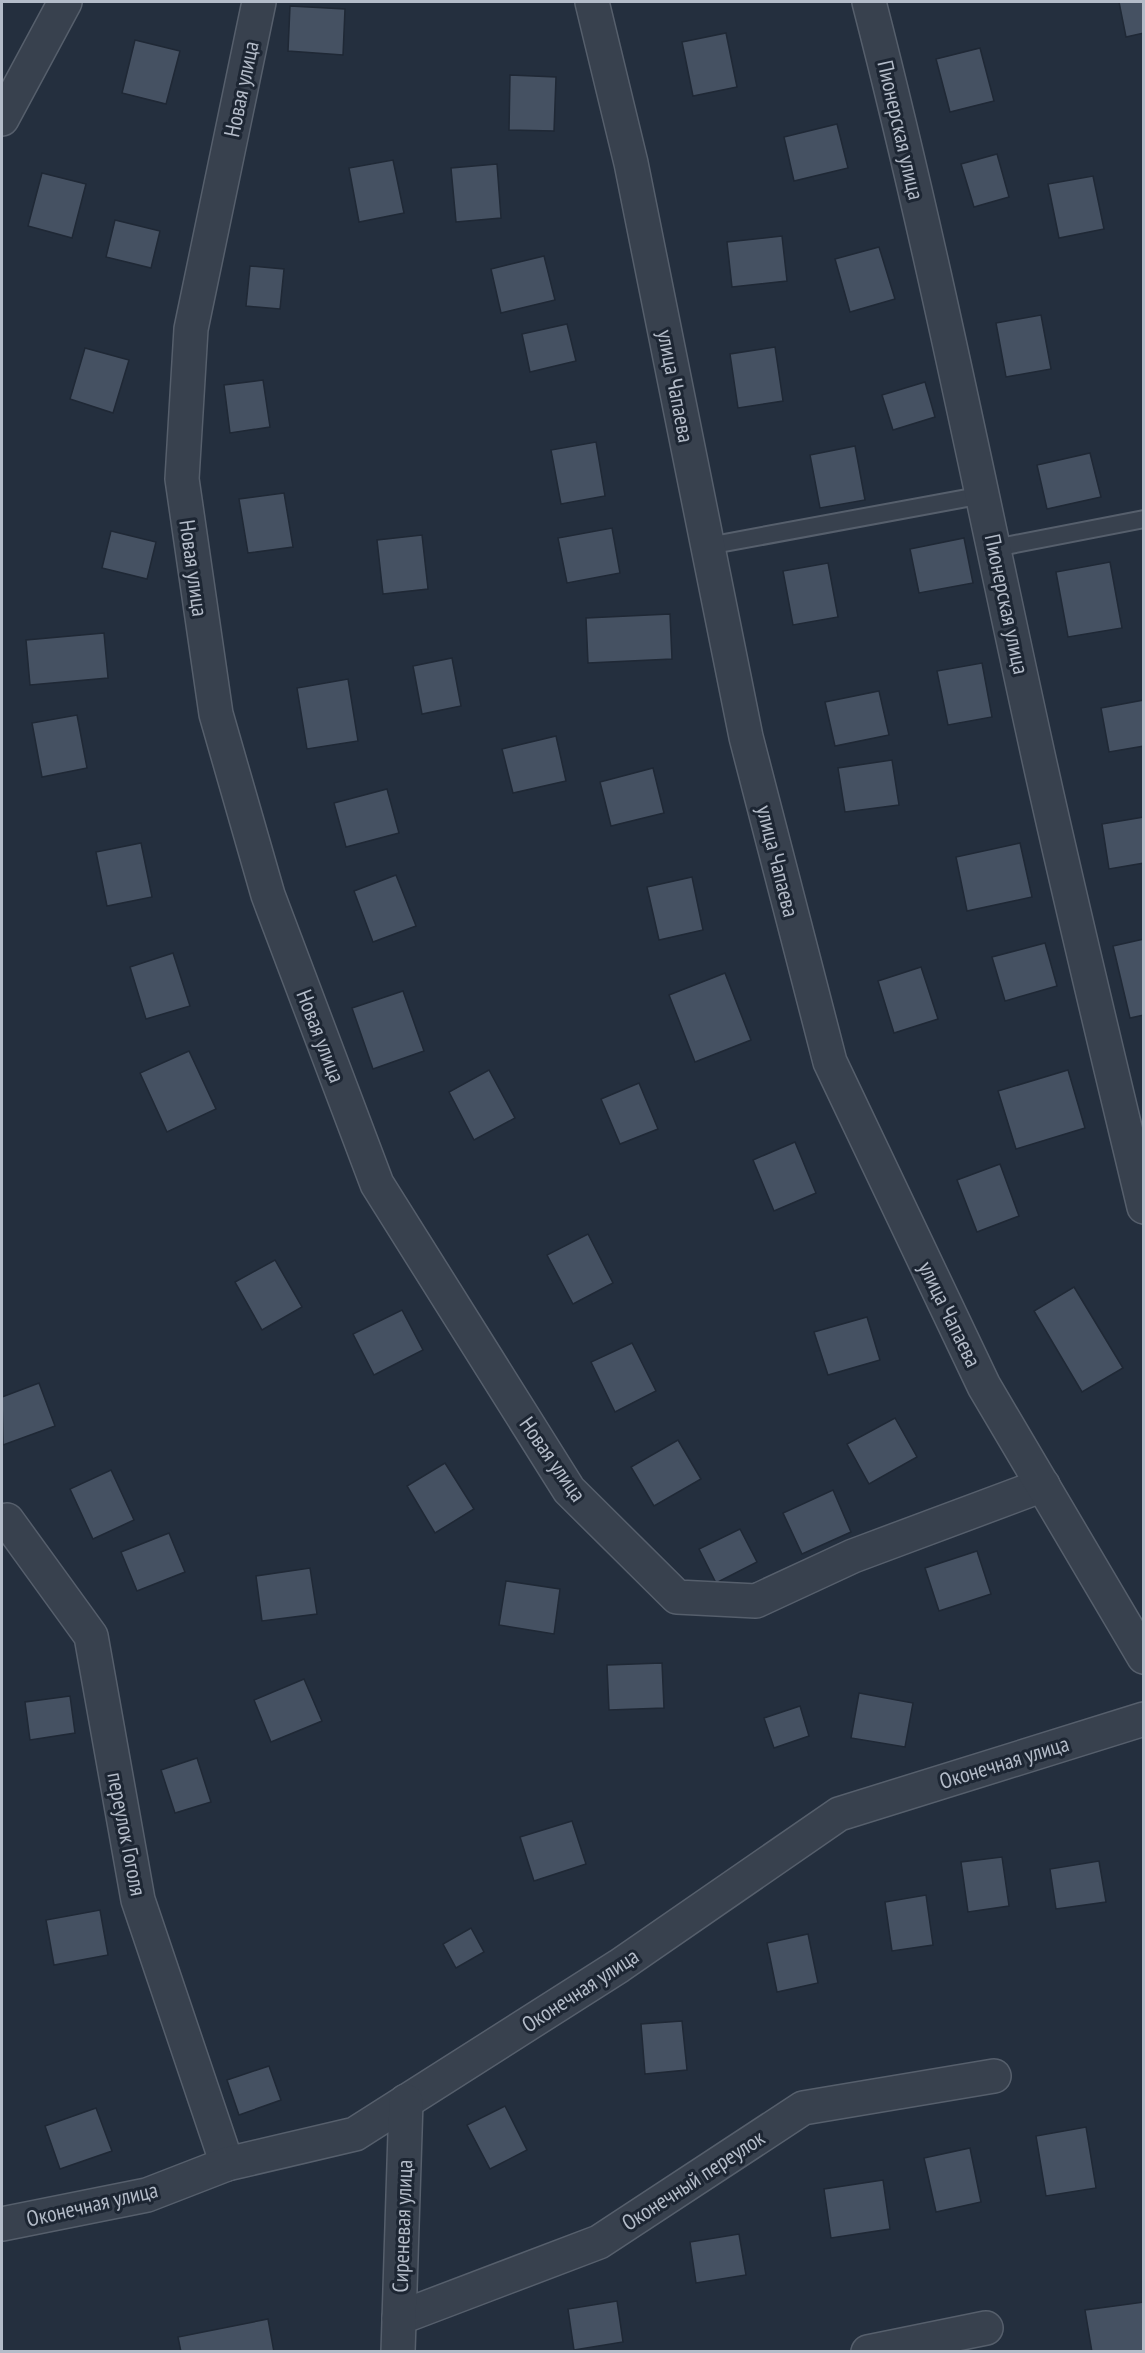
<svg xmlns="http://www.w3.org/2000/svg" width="1145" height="2353" viewBox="0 0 1145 2353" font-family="'PT Sans Narrow',sans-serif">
<rect width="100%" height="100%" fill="#242f3e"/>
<g fill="#455162" stroke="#1f2835" stroke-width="1.5">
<polygon points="1119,2 1144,2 1144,33 1126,37"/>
<polygon points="290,6 345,9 343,55 288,51"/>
<polygon points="726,33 737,87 693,96 682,42"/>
<polygon points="135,40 180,51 166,104 122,93"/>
<polygon points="980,48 994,101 950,112 936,59"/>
<polygon points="510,75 556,77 554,131 509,130"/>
<polygon points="837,124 848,168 794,181 784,137"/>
<polygon points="997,154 1009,197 974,207 961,164"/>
<polygon points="393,160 404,213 359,222 349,168"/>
<polygon points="497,164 501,218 456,222 451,168"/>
<polygon points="42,173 86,184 72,238 28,226"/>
<polygon points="1093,176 1104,229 1059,238 1048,184"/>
<polygon points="115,220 160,231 151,268 106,257"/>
<polygon points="782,236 787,281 732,287 727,242"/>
<polygon points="879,247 895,299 850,312 835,259"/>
<polygon points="544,256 555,300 501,313 491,269"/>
<polygon points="250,266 284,269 280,309 246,306"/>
<polygon points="1041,315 1051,369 1006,377 996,323"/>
<polygon points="567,324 576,361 530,372 522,334"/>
<polygon points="775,347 783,401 738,408 730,354"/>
<polygon points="85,348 129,360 113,413 70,399"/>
<polygon points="263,380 270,427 230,433 224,385"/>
<polygon points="925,382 935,417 893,430 882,395"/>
<polygon points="596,442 605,496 561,504 551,450"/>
<polygon points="855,446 865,500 820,508 810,455"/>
<polygon points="1090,453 1101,497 1047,509 1037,465"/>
<polygon points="284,493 293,547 248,553 239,499"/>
<polygon points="612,528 620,573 567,583 558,538"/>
<polygon points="111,531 156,542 147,579 102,568"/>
<polygon points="422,535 428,589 383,594 377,540"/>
<polygon points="964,538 973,583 919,593 910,549"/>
<polygon points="1110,562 1122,628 1068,637 1056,572"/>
<polygon points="828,563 838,617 793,625 783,571"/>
<polygon points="670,614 672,659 588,663 586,618"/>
<polygon points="104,633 108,678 30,685 26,640"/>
<polygon points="452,658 461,706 422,714 413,666"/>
<polygon points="982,663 992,717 948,725 937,671"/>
<polygon points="348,679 358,741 307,749 297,688"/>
<polygon points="879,691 889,735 835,746 825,702"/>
<polygon points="1144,700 1144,746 1109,752 1101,708"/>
<polygon points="77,715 87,768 42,777 32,723"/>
<polygon points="556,736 566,781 513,793 502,749"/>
<polygon points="892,760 899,805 845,812 838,768"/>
<polygon points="653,768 664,813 611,826 600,782"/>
<polygon points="387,789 399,833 346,847 334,803"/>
<polygon points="1144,817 1144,863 1109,869 1102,824"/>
<polygon points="141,843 152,897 107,906 96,852"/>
<polygon points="1020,843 1032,897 967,911 956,857"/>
<polygon points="396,875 416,926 373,942 354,891"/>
<polygon points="692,877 703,930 659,940 647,887"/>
<polygon points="1144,939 1144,1015 1130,1018 1113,946"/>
<polygon points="1045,943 1057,986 1005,1001 992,957"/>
<polygon points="173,953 190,1006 146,1019 130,967"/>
<polygon points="921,967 938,1019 894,1033 878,981"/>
<polygon points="725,973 751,1040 695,1062 669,995"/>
<polygon points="403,991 424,1051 373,1069 352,1008"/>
<polygon points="189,1051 216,1109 167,1132 140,1073"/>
<polygon points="489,1070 515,1118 474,1140 449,1092"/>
<polygon points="1068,1070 1085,1128 1016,1149 998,1091"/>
<polygon points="639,1083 658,1129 620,1144 601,1099"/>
<polygon points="795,1142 816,1193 774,1211 753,1160"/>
<polygon points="1000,1164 1019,1216 977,1232 957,1180"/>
<polygon points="588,1234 613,1283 573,1304 547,1255"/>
<polygon points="275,1260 302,1307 262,1330 235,1282"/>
<polygon points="1074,1287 1123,1368 1082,1392 1034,1311"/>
<polygon points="402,1310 423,1350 374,1375 353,1334"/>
<polygon points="867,1317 880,1360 828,1375 814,1332"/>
<polygon points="632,1343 656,1391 615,1412 591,1362"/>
<polygon points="39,1383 55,1426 3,1445 2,1397"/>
<polygon points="895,1418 917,1457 869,1484 847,1444"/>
<polygon points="678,1440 701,1479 654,1506 631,1467"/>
<polygon points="445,1463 474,1509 435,1533 407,1486"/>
<polygon points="111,1470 134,1520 93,1539 70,1489"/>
<polygon points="833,1490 851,1532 802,1554 783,1513"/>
<polygon points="740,1529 757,1562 716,1583 699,1549"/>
<polygon points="169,1533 185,1572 137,1591 121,1552"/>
<polygon points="977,1551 991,1594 939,1611 925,1568"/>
<polygon points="310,1568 317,1614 262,1621 256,1576"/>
<polygon points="506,1581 560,1589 554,1634 499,1625"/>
<polygon points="662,1663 664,1708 609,1710 607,1665"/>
<polygon points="304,1679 322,1721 271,1742 254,1700"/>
<polygon points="859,1693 913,1703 905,1747 851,1738"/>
<polygon points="70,1696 75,1733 30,1740 25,1702"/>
<polygon points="800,1706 809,1736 774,1748 764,1718"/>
<polygon points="197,1758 211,1802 175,1813 161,1770"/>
<polygon points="572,1821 586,1864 534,1881 520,1837"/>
<polygon points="1002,1857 1009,1906 968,1912 961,1862"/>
<polygon points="1099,1861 1106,1902 1056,1909 1050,1869"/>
<polygon points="926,1895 933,1945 892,1951 885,1902"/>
<polygon points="100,1910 108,1955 54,1965 46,1920"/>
<polygon points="471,1928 484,1952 456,1968 443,1944"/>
<polygon points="808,1934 818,1983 777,1992 767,1943"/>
<polygon points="682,2021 687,2070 645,2074 641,2024"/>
<polygon points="269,2066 281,2100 239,2115 227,2080"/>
<polygon points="505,2106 527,2150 490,2169 467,2125"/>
<polygon points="96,2108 112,2151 60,2169 45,2126"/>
<polygon points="1086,2127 1096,2188 1046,2196 1036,2136"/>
<polygon points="970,2148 981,2202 936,2212 924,2158"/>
<polygon points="883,2180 890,2229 831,2238 824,2189"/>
<polygon points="739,2234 746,2275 696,2283 690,2242"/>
<polygon points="617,2301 623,2342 574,2350 568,2309"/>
<polygon points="1144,2302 1144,2352 1092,2352 1085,2310"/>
<polygon points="268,2319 274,2352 181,2352 178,2337"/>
</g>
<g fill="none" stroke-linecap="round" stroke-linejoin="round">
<g stroke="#565f6c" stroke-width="20">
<g id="lane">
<polyline points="708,546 983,495"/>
<polyline points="995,548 1144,519"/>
</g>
</g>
<g stroke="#565f6c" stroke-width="36">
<g id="street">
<polyline points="259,2 191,329 182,479 216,714 268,895 377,1184 569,1490 677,1597 756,1601 853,1556 1043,1485"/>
<polyline points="592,2 631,163 746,737 830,1062 984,1386 1144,1657"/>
<path d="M 869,2 C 932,246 981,494 1035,741 C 1069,897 1107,1052 1144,1207"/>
<polyline points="2,119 65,2"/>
<polyline points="7,1520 91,1636 138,1900 227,2164"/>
<polyline points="2,2224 147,2195 227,2164 355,2134 619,1966 839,1814 1144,1719"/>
<polyline points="399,2318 599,2242 803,2108 994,2076"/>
<polyline points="398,2352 406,2101"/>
<polyline points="868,2352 986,2328"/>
</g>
</g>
<use href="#lane" stroke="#38414e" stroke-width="16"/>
<use href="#street" stroke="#38414e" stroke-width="33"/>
</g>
<g text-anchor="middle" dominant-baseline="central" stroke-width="6" stroke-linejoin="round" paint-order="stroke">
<g font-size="22" fill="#b4bcc9" stroke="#1d2633">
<text transform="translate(241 89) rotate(-78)">Новая улица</text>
<text transform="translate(901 130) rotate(77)">Пионерская улица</text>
<text transform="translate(676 386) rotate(79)">улица Чапаева</text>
<text transform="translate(194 568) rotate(82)">Новая улица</text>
<text transform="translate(1007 604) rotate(78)">Пионерская улица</text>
<text transform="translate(778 861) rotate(76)">улица Чапаева</text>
<text transform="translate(321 1036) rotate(69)">Новая улица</text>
<text transform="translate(950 1314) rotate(64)">улица Чапаева</text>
<text transform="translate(553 1459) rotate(55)">Новая улица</text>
<text transform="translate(1004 1762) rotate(-17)">Оконечная улица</text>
<text transform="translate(127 1834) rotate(79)">переулок Гоголя</text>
<text transform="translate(580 1990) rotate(-33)">Оконечная улица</text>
<text transform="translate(693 2180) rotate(-33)">Оконечный переулок</text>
<text transform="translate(92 2204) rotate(-13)">Оконечная улица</text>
<text transform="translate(402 2226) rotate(-88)">Сиреневая улица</text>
</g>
</g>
<rect width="1145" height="2353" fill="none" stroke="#b4bcc9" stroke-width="6"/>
</svg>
